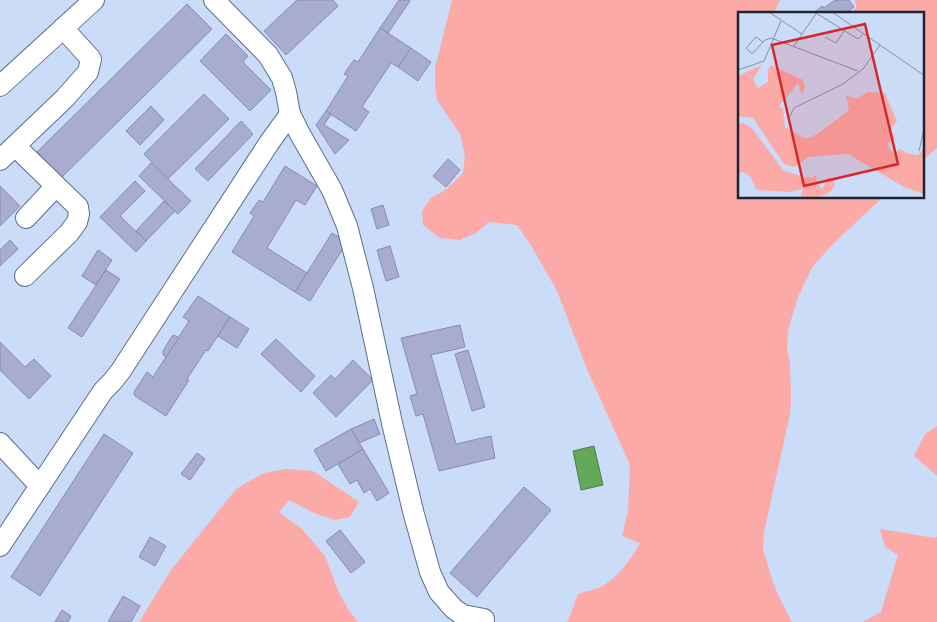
<svg xmlns="http://www.w3.org/2000/svg" width="937" height="622" viewBox="0 0 937 622" font-family="Karla,sans-serif">
<rect width="100%" height="100%" fill="#cbdcf8"/>
<g fill="#fbaaa8">
<path d="M 452,0 L 780,0 L 775,11 L 775,14 L 740,14 L 740,198 L 882,198 L 836,241 L 813,266 L 798,297 L 788,330 L 787,347 L 790,364 L 791,398 L 790,414 L 764,532 L 763,549 L 773,582 L 779,597 L 792,622 L 566,622 L 568,621 L 578,594 C 586,591 597,590 604,585 C 620,575 631,559 640,543 L 622,536 L 628,511 L 630,465 L 586,367 L 557,291 L 532,247 L 517,225 L 489,222 L 476,233 L 460,240 L 440,238 L 423,225 L 422,211 L 431,198 L 447,189 L 463,173 L 465,157 L 460,134 L 437,100 L 435,84 L 435,68 Z"/>
<polygon points="855,0 937,0 937,148 923,160 923,14 853,14 856,7"/>
<polygon points="937,426 937,476 914,456 925,434"/>
<polygon points="286,469 313,471 359,502 350,517 335,520 316,514 289,500 279,512 302,529 325,556 339,593 348,609 358,622 139,622 171,570 236,489 264,473"/>
<polygon points="880,529 935,538 937,536 937,622 863,622 881,612 898,555 885,547"/>
</g>
<polygon fill="#63a758" stroke="#4e804d" points="594,446 603,485 581,490 573,451"/>
<g fill="#a8acd1" stroke="#898cb0">
<polygon points="297,0 333,0 338,6 286,55 264,31"/>
<polygon points="399,0 408,0 410,1 388,33 380,28"/>
<polygon points="835,0 849,0 854,7 845,14 816,14 815,12 822,6 824,8"/>
<polygon points="187,4 212,29 61,178 37,152"/>
<polygon points="380,28 411,48 398,67 391,63 362,107 369,112 356,131 326,111 348,76 344,74 354,60 358,62"/>
<polygon points="226,34 248,56 243,62 271,90 250,111 200,61"/>
<polygon points="411,48 431,62 418,81 398,67"/>
<polygon points="204,94 229,119 168,179 144,154"/>
<polygon points="151,106 164,120 140,145 126,131"/>
<polygon points="326,111 331,114 324,125 349,140 335,154 316,125"/>
<polygon points="241,121 253,134 208,181 195,169"/>
<polygon points="448,159 460,170 446,187 433,176"/>
<polygon points="151,163 191,201 178,214 139,176"/>
<polygon points="285,166 317,186 305,205 296,200 267,248 307,273 295,292 232,252 254,216 250,213 259,200 263,202"/>
<polygon points="135,181 145,191 120,216 146,241 136,252 100,217"/>
<polygon points="0,186 20,206 0,226"/>
<polygon points="164,201 175,211 146,241 136,231"/>
<polygon points="383,205 389,225 377,229 371,209"/>
<polygon points="332,233 347,242 310,301 295,292"/>
<polygon points="10,240 18,249 0,266 0,250"/>
<polygon points="390,246 399,277 386,281 377,250"/>
<polygon points="98,250 112,260 96,285 82,276"/>
<polygon points="106,270 120,279 82,337 68,328"/>
<polygon points="198,296 230,317 208,351 206,350 187,379 189,380 166,416 135,396 134,394 134,392 147,372 153,377 189,321 183,317"/>
<polygon points="230,317 249,329 237,348 218,336"/>
<polygon points="460,325 465,347 431,355 456,444 491,436 495,458 439,471 423,414 416,416 410,396 417,394 401,338"/>
<polygon points="174,335 179,338 166,357 163,355 163,351 172,336"/>
<polygon points="276,339 315,376 301,392 261,354"/>
<polygon points="0,342 25,367 34,359 51,376 29,399 0,370"/>
<polygon points="468,350 485,407 472,411 455,354"/>
<polygon points="353,360 373,380 336,417 313,393 331,375 335,379"/>
<polygon points="374,419 380,434 359,443 351,429"/>
<polygon points="351,429 363,449 326,471 314,450"/>
<polygon points="104,434 133,453 40,596 11,577"/>
<polygon points="363,449 389,493 377,501 370,489 364,493 357,480 350,484 338,464"/>
<polygon points="197,453 205,459 190,480 181,474"/>
<polygon points="524,487 551,510 477,597 450,573"/>
<polygon points="340,530 365,562 351,573 326,541"/>
<polygon points="150,537 166,546 155,566 139,557"/>
<polygon points="123,596 140,606 131,622 108,622"/>
<polygon points="62,610 71,616 68,622 55,622"/>
</g>
<g fill="none" stroke-linecap="round" stroke-linejoin="round">
<g stroke="#5c6f8e" stroke-width="22">
<g id="minor">
<polyline points="214,0 268,55 282,78 286,92 290,114 300,134 332,190 347,226 363,288 392,423 413,511 430,572 439,592 454,609 463,615 484,619"/>
<polyline points="0,86 94,0"/>
<polyline points="15,146 78,207 79,214 77,222 69,233 25,276"/>
<polyline points="0,160 65,98 88,72 91,59 63,28"/>
<polyline points="26,218 56,186"/>
<polyline points="0,443 40,486"/>
<polyline points="0,546 103,391 112,382 120,372 269,143 290,114"/>
</g>
</g>
<use href="#minor" stroke="#fff" stroke-width="20"/>
</g>
<g transform="translate(738 12)">
<rect width="186" height="186" fill="#cbdcf8"/>
<path d="M 24,53 L 15,67 L 20,76 L 30,70 L 30,58 L 33,53 L 65,68 L 67,75 L 64,83 L 60,71 L 41,94 L 45,97 L 47,115 L 68,127 L 79,122 L 109,100 L 111,97 L 108,83 L 118,87 L 130,80 L 147,81 L 159,109 L 153,117 L 157,127 L 149,131 L 152,138 L 156,141 L 162,137 L 170,142 L 180,143 L 185,138 L 186,126 L 186,182 L 166,175 L 110,142 L 71,145 L 56,155 L 46,152 L 15,106 L 0,104 L 0,64 ZM 5,111 L 14,116 L 45,158 L 66,165 L 75,166 L 78,162 L 79,171 L 84,177 L 91,165 L 94,166 L 97,173 L 93,179 L 81,186 L 62,186 L 65,177 L 50,180 L 19,178 L 12,164 L 5,160 L 0,162 L 0,112 Z" fill="#fbaaa8"/>
<path fill="none" stroke="#8593a9" stroke-width="1" d="M 31,0 L 64,22M 94,0 L 187,64M 78,1 L 120,27 L 125,22M 87,25 L 98,31 L 106,19M 25,30 L 18,25 L 8,36 L 14,42 L 27,28 L 33,26 L 120,59M 56,34 L 79,0M 0,58 L 26,49 L 43,9M 51,106 L 56,96 L 105,72 L 125,57 L 142,33M 181,139 L 187,113"/>
<path fill="#d62828" fill-opacity="0.15" stroke="#d62828" stroke-width="2.5" d="M 127,12 L 160,152 L 66,174 L 34,33 Z"/>
<rect width="186" height="186" fill="none" stroke="#1d2532" stroke-width="2.5"/>
</g>
</svg>
